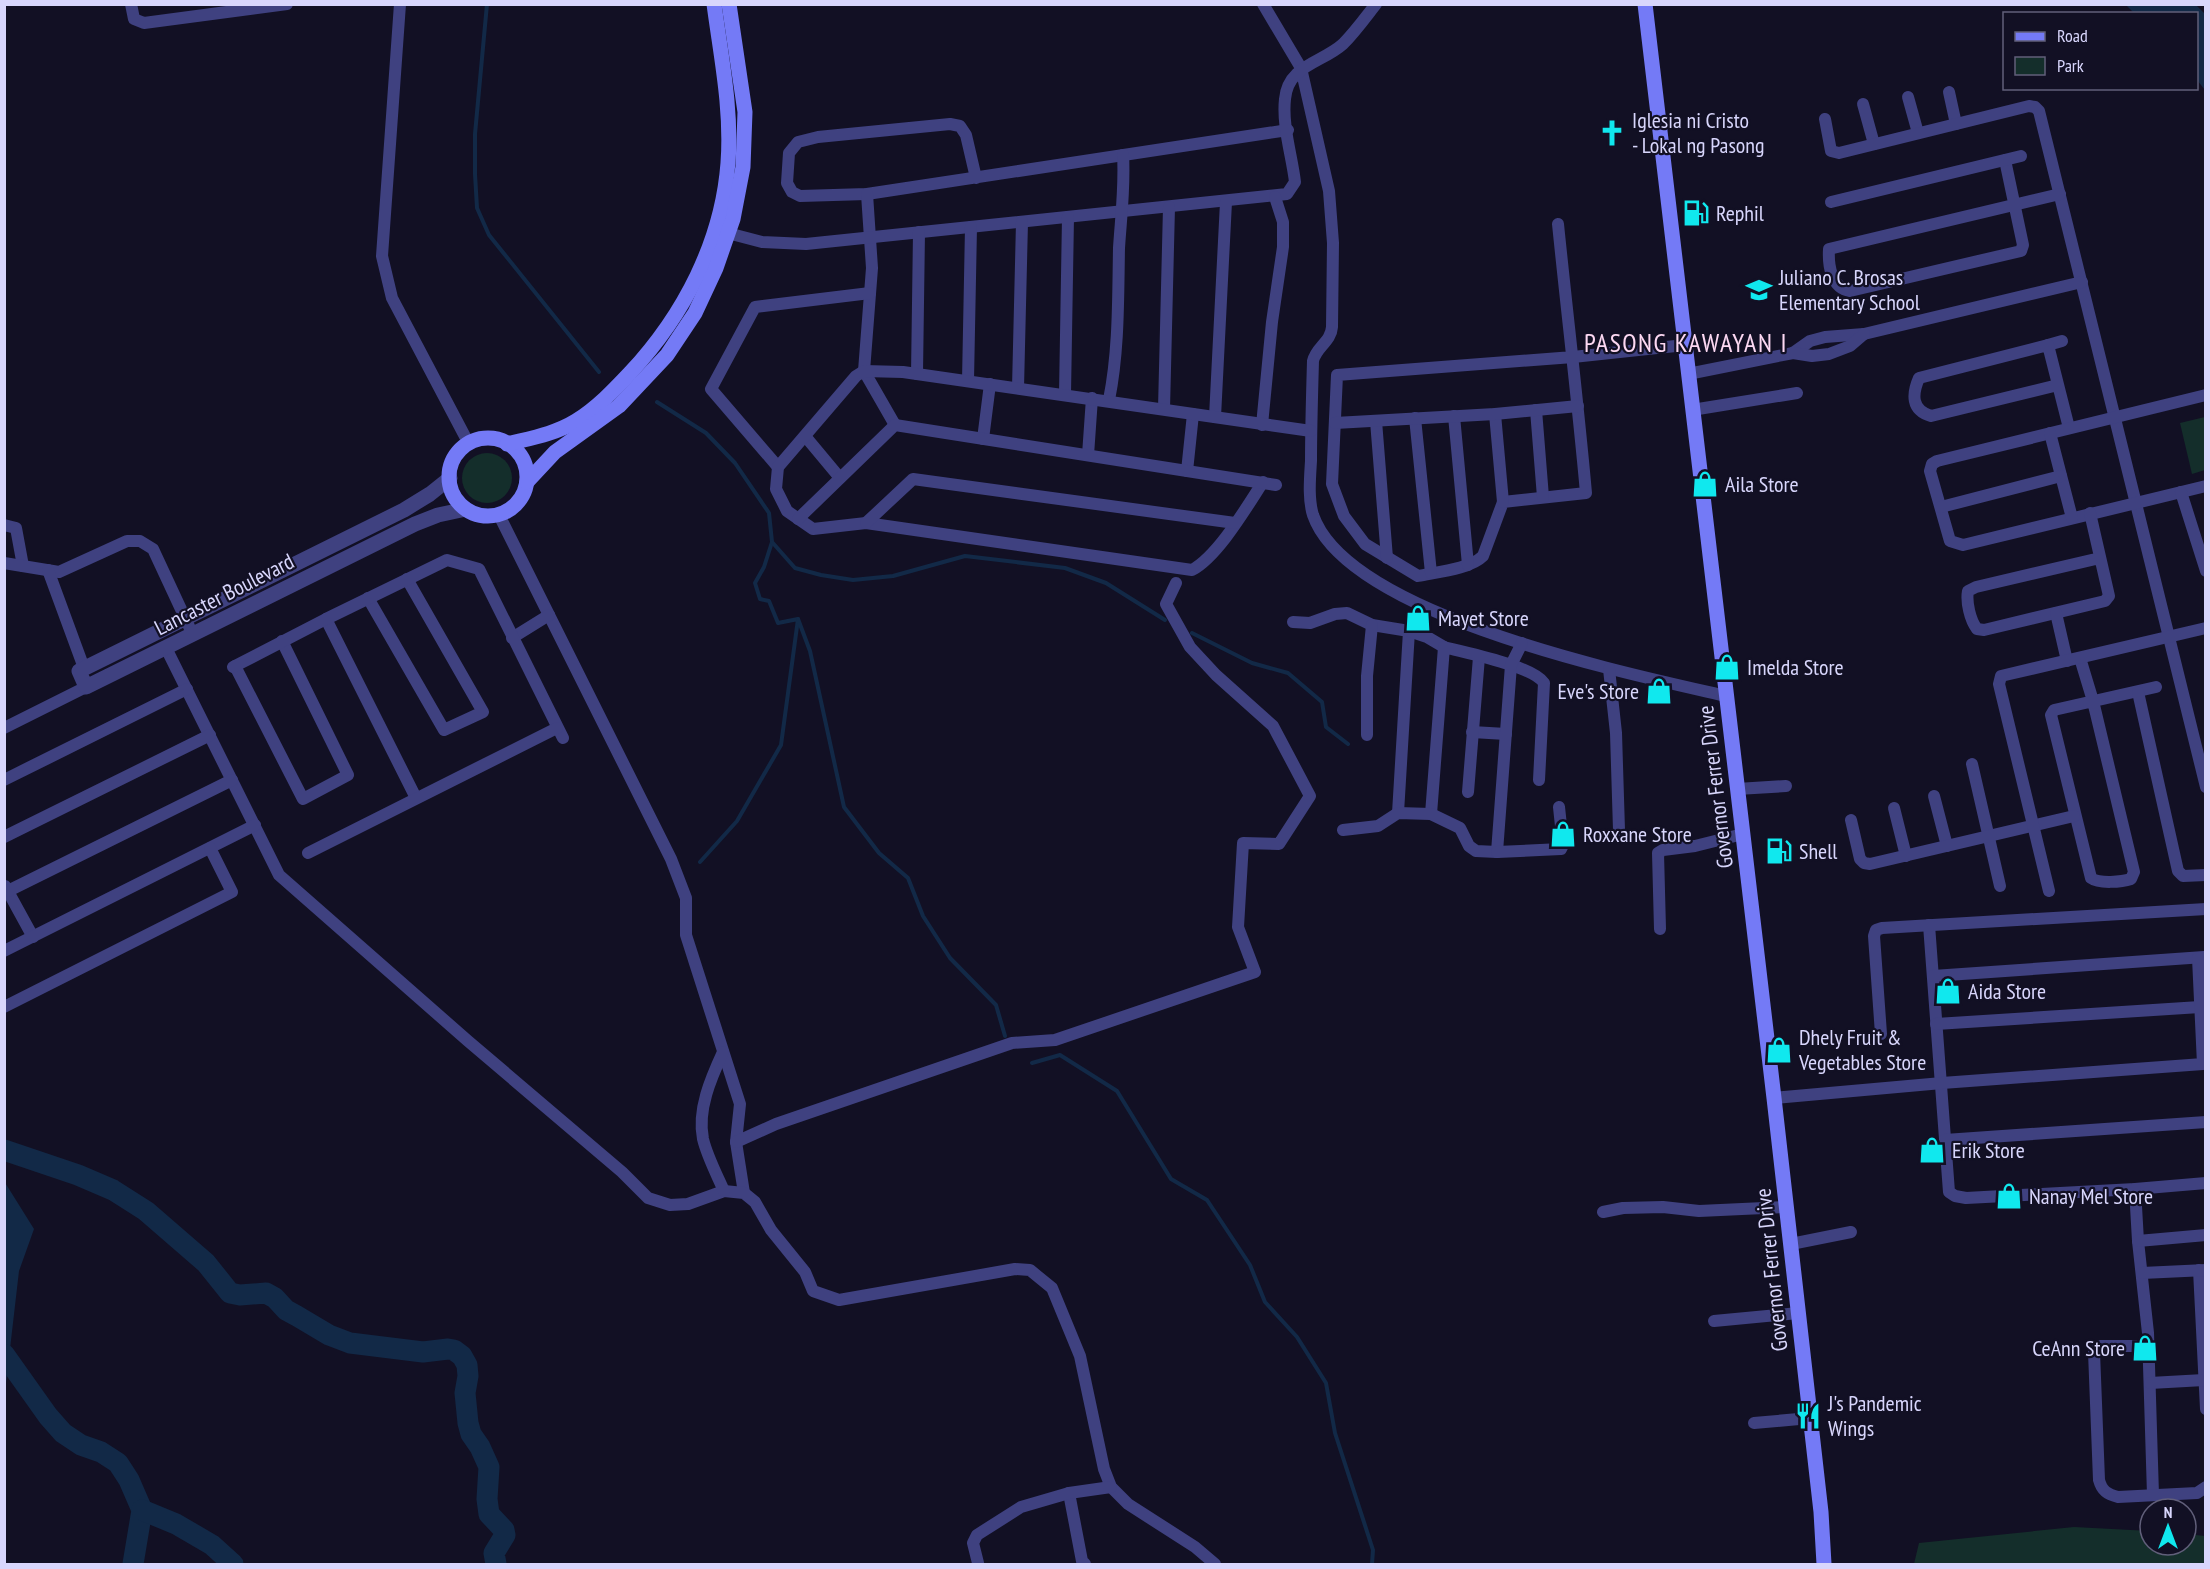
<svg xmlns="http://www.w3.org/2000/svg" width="2210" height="1569" viewBox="0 0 2210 1569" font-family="'PT Sans Narrow',sans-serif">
<rect width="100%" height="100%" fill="#121024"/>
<g fill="#142e2b">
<polygon points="2205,417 2205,470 2192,474 2180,423"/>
<circle cx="487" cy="478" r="25"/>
<polygon points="2074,1527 2150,1531 2150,1545 2186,1545 2186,1534 2205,1536 2205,1564 1914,1564 1919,1543"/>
</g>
<g fill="#122947">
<polygon points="2126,5 2196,5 2205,14 2205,90 2197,80 2196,14 2134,13"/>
<polygon points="4,1181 34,1229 19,1271 5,1392"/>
</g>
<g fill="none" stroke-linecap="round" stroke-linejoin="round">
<g stroke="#122947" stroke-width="4">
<polyline points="487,4 475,134 475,174 477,208 489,235 599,372"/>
<polyline points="657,402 706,433 735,463 769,513 772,542 764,567 755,583 760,599 769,601 778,623 798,619 781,745 737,821 700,862"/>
<polyline points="772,542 795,568 821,575 853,580 893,576 965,556 1065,568 1106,583 1165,620"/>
<polyline points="798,619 810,651 844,807 879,853 908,878 923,916 950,958 996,1005 1005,1036"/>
<polyline points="1192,633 1252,663 1288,673 1322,702 1326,727 1348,744"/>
<polyline points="1032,1063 1060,1055 1117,1091 1171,1179 1207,1200 1250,1265 1265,1302 1297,1337 1326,1383 1335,1433 1373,1550 1372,1564"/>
</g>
<g stroke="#122947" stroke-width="21">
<polyline points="4,1150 78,1175 113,1190 146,1211 206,1263 230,1293 240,1295 266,1293 275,1298 286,1310 297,1316 329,1335 350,1343 423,1352 448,1349 454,1350 462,1356 467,1365 468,1376 465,1393 468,1423 471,1434 480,1447 489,1467 487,1499 489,1514 504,1530 505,1535 494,1553 496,1564"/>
<polyline points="4,1354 48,1416 63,1433 81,1445 101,1452 118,1463 129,1480 142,1510 133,1564"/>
<polyline points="142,1510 176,1524 212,1545 233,1564"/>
</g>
<g stroke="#3f4180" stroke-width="12">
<polyline points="131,4 134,19 144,23 287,4"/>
<polyline points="400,4 382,256 392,298 469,444"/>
<path d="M 1263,4 L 1301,68 L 1329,191 L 1333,243 L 1332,327 C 1331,342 1316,347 1313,361 C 1312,395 1311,428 1311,461 C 1310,478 1308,499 1313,515 C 1348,616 1630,674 1726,696"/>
<polyline points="1949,92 1956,124"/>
<polyline points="1908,97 1918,133"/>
<polyline points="1863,104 1874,144"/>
<polyline points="1825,119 1831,151 1839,153 2029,106 2035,107 2039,111 2206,787"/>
<path d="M 2005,160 L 2023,245 L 2021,251 L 1850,291 C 1831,288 1828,265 1829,249 L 2060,194"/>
<polyline points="976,178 966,135 960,126 950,124 818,137 798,142 789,153 787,183 792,192 800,196 867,194 1288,130"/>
<polyline points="867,194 872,268 864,371 895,425"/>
<polyline points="1831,202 2021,156"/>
<path d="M 1558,224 C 1567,313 1578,403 1586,493 L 1503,502 L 1483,556 C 1470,569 1437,572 1418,576 L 1365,544 L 1344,516 L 1332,484 L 1337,375 L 1573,357 L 1685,345"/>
<path d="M 720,231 L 762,242 L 806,244 L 1287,194 L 1295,182 C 1292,156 1282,126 1285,99 C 1288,65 1322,63 1343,44 C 1355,32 1365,18 1376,4"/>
<polyline points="2048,345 2062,341"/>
<polyline points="1793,353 1810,341 1825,337 1864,334 2082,282"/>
<polyline points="917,374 919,232"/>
<polyline points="1688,374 1793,353 1812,356 1829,354 1850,346 1864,334"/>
<polyline points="968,381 971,227"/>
<path d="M 2058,385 L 1931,416 C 1911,410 1912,394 1919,378 L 2048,345 L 2069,428"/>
<polyline points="1018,388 1022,222"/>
<polyline points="1065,394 1068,217"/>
<polyline points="2206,395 1937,461 1932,464 1930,471 1950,541 1963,545 2206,486"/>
<path d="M 1109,400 C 1119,350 1118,299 1119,248 C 1121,217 1125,186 1123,155"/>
<polyline points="1164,409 1169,207"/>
<polyline points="1536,410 1543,497"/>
<polyline points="1692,410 1797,393"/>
<polyline points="1495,414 1503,502"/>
<polyline points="1454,416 1468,565"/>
<polyline points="1215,417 1226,202"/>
<polyline points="1415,418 1431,573"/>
<polyline points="1376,421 1387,558"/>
<polyline points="1335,423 1495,414 1578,406"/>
<polyline points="1262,425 1272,322 1283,247 1283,222 1275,197"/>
<polyline points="2050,433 2072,518"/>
<polyline points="805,436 840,478"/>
<polyline points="983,439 990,384"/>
<polyline points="1088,455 1092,398"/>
<polyline points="778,467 711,389 755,307 870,293"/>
<polyline points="1187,471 1193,414"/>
<path d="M 1263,482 C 1246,508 1218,556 1192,570 L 866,523 L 813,529 L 787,511 L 776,489 L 778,467 L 856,376 L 864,371 L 903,372 L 1311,431"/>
<polyline points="2181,492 2206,571"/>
<polyline points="1941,507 2061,476"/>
<path d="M 2090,513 L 2109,596 L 2105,601 L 1984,630 L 1977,629 C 1970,620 1966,602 1968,591 L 1976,587 L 2100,558"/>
<polyline points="499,515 671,859 686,898 686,935 740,1104 736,1142 744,1193"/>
<polyline points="798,519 895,425 1276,485"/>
<polyline points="866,523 913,479 1235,523"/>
<polyline points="4,525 16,528 23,566"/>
<polyline points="4,563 59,572 127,541 140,541 153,549 193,635"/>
<polyline points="48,570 84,668"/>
<polyline points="368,598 444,730 483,712 407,579"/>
<polyline points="2056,613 2067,661"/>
<polyline points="326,619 416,798"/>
<polyline points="1293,622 1310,623 1335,614 1347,613 1372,625 1409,631 1398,813"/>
<polyline points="1409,631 1427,637 1444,647"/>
<polyline points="512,638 549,615"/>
<polyline points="166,648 279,875 468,1041 622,1172 648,1198 670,1205 688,1204 724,1191 744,1193 755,1202 771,1230 805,1272 813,1291 839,1300 1015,1269 1030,1270 1052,1288 1080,1356 1104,1469 1111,1487 1128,1504 1195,1547 1215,1564"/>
<path d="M 2080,658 L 2093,701 L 2134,872 L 2131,879 C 2122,882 2099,884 2091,878 L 2051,715 L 2054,710 L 2156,687"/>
<polyline points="235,666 303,799 348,775 282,641"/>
<polyline points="233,667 326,619 447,560 479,569 563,738"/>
<polyline points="1609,669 1616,733 1619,830"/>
<polyline points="2138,692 2178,871 2183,876 2206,875"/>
<polyline points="4,728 86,687"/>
<polyline points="1472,732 1506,734"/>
<polyline points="1367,735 1367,676 1372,625"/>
<polyline points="1972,764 2000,886"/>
<polyline points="4,780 187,689"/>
<polyline points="1737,789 1786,786"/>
<polyline points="1468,792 1479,657"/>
<polyline points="1934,796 1947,846"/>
<polyline points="1894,808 1906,856"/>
<path d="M 1431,814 L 1444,647 C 1466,653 1533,666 1544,683 L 1539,780"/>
<polyline points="1851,820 1860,859 1864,863 1870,864 2074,816"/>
<polyline points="1343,830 1378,826 1398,813 1431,814 1460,828 1469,846 1476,851 1497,852 1511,665 1522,643"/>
<polyline points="4,837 210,735"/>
<polyline points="1497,852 1561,849 1563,845 1559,807"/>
<polyline points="308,853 557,728"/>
<polyline points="5,886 33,937"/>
<polyline points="8,891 232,780"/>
<polyline points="2049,891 1999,684 2001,676 2206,628"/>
<polyline points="1929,925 1949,1192 1955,1196 1966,1198 2135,1189 2206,1183"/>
<polyline points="1660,929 1658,853 1663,850 1695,846 1743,834"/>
<polyline points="4,951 255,825"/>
<polyline points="1933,976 2204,957"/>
<polyline points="4,1007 232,892 210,848"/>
<polyline points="1936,1024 2200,1007"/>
<polyline points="1881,1034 1874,936 1876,930 1882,928 2206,909"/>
<path d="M 723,1052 C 711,1078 697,1110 703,1139 C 707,1156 717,1175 724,1191"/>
<polyline points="1774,1098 1942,1083 2203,1064 2198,958"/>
<polyline points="1945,1140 2206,1122"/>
<polyline points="736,1142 776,1124 1012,1043 1055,1040 1255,972 1238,927 1243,843 1279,844 1310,796 1273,726 1216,675 1190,647 1166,604 1176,583"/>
<polyline points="2135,1189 2138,1241 2148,1333 2153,1495"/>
<polyline points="1603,1212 1623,1208 1663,1207 1699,1211 1786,1207"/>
<polyline points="2138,1241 2206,1235"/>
<polyline points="1791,1244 1851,1232"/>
<polyline points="2199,1270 2206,1409"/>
<polyline points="2142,1273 2206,1270"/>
<polyline points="1714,1321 1798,1313"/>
<path d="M 2149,1346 L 2100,1346 L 2094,1352 L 2099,1480 C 2102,1491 2107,1494 2118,1497 L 2197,1493 L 2206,1487"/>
<polyline points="2150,1383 2204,1380"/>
<polyline points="1754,1423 1810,1418"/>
<polyline points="1069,1493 1082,1561 1085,1564"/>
<polyline points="978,1563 973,1543 977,1535 1021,1507 1069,1493 1111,1487"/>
</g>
<polyline stroke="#3f4180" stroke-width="15" points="450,478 430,494 404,510 79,671 86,687 415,524 438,515 466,509"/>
<g stroke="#747af6" stroke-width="15">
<polyline points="1645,4 1774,1098 1821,1512 1824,1564"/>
<circle cx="488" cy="477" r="39"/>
<path d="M 507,444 C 531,438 555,434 576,421 C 597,408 614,390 630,373 C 684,315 722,242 728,163 C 732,109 721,57 714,4"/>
<polyline points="527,482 555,452 619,406 667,355 695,313 716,268 733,219 743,167 745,112 729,4"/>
</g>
</g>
<defs>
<g id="church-bare" transform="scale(2.07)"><path d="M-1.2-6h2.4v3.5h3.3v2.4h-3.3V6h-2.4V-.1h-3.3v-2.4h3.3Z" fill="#10e8ee" stroke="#121024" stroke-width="2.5" paint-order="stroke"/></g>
<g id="fuel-bare" transform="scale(2.07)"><path d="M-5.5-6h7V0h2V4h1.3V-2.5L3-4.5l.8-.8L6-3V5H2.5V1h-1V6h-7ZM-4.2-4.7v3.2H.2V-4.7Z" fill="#10e8ee" stroke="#121024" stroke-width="2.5" paint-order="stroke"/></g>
<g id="school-bare" transform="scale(2.07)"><path d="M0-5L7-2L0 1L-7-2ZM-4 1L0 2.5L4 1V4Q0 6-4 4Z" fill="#10e8ee" stroke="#121024" stroke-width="2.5" paint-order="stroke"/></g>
<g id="shop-bare" transform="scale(2.07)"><path d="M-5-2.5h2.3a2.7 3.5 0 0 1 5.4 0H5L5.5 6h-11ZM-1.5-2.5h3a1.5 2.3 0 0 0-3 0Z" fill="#10e8ee" stroke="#121024" stroke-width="2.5" paint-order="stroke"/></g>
<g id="restaurant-bare" transform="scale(2.07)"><path d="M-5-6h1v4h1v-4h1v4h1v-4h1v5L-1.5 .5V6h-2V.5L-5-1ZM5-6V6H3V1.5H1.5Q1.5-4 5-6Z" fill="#10e8ee" stroke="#121024" stroke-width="2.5" paint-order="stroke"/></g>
</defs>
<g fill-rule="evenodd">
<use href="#church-bare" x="1612" y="133"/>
<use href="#fuel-bare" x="1696" y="213"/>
<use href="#school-bare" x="1759" y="290"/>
<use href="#shop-bare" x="1705" y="484"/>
<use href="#shop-bare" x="1418" y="618"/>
<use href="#shop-bare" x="1727" y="667"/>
<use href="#shop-bare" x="1659" y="691"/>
<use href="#shop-bare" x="1563" y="834"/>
<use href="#fuel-bare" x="1779" y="851"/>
<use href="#shop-bare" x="1948" y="991"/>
<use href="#shop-bare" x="1779" y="1050"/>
<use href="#shop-bare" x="1932" y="1150"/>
<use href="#shop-bare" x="2009" y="1196"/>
<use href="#shop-bare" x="2145" y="1348"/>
<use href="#restaurant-bare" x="1808" y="1416"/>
</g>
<g text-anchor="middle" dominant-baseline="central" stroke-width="4.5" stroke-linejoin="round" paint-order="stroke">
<g font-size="22" fill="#d8d6fc" stroke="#121024" text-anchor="start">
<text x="1632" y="120">Iglesia ni Cristo<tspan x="1632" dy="25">- Lokal ng Pasong</tspan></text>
<text x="1716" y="213">Rephil</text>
<text x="1779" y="277">Juliano C. Brosas<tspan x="1779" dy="25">Elementary School</tspan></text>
<text x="1725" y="484">Aila Store</text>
<text x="1438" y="618">Mayet Store</text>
<text x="1747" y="667">Imelda Store</text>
<text x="1639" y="691" text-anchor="end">Eve's Store</text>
<text x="1583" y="834">Roxxane Store</text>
<text x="1799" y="851">Shell</text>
<text x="1968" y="991">Aida Store</text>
<text x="1799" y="1037">Dhely Fruit &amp;<tspan x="1799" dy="25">Vegetables Store</tspan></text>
<text x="1952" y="1150">Erik Store</text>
<text x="2029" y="1196">Nanay Mel Store</text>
<text x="2125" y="1348" text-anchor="end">CeAnn Store</text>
<text x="1828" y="1403">J's Pandemic<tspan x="1828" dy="25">Wings</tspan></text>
</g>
<g font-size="22" fill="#d8d6fc" stroke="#121024">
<text transform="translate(224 594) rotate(-27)">Lancaster Boulevard</text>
<text transform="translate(1715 787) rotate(-97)">Governor Ferrer Drive</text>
<text transform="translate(1771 1270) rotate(-96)">Governor Ferrer Drive</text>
</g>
<g font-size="26" letter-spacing="1.5" fill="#fcd8f2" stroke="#121024">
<text x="1686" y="342">PASONG KAWAYAN I</text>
</g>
</g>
<rect width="2210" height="1569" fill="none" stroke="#d8d6fc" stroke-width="12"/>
<rect x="2003" y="12" width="195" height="78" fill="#121024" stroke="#615f7a" stroke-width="1.5"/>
<rect x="2015" y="32" width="30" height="9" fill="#747af6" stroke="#615f7a" stroke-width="1.5"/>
<text x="2057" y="42" font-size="18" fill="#d8d6fc">Road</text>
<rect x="2015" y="57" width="30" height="18" fill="#142e2b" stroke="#615f7a" stroke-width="1.5"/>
<text x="2057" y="72" font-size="18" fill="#d8d6fc">Park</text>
<g transform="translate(2168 1527)"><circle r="28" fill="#121024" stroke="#615f7a" stroke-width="1.5"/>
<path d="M0-4.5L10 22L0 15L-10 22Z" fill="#10e8ee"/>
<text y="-9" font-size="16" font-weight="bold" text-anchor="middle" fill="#d8d6fc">N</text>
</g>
</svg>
